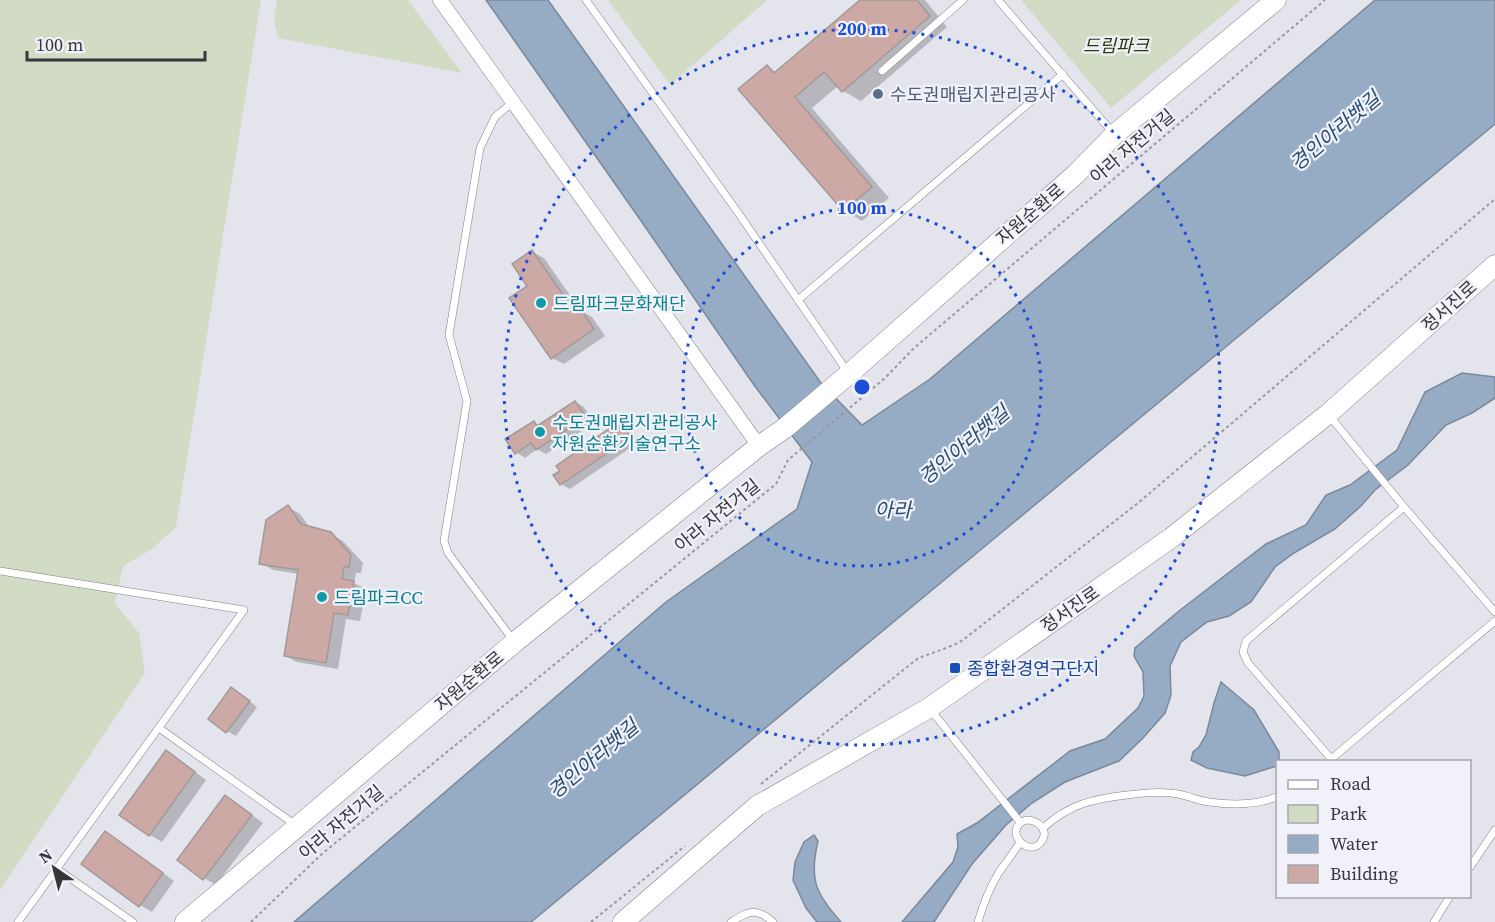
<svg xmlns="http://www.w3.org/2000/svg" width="1495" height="922" viewBox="0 0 1495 922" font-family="'Source Serif 4','Noto Sans KR',serif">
<rect width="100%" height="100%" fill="#e4e4ec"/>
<g fill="#d2dcc5">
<polygon points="0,0 261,0 176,527 152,549 123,566 115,603 139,633 145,673 0,890"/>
<polygon points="277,0 408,0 462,73 278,38 274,21"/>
<polygon points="608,0 767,0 670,85"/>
<polygon points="1021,0 1241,0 1111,108"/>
</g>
<g fill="#96acc4" stroke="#7a899b" stroke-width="1.5">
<polygon points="486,0 548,0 821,383 862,425 930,379 1375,0 1495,0 1495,124 531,922 294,922 666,602 797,509 812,462 754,385 637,215"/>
<polygon points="1462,373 1495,377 1495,398 1472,413 1446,425 1408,465 1375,490 1361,506 1335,529 1294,553 1275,567 1251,602 1229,616 1207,622 1181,642 1170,666 1171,695 1165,713 1143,738 1119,761 1065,782 1032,803 1006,825 972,864 934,922 902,922 953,862 958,847 957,834 977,823 1070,751 1105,739 1138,708 1144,696 1143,672 1134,656 1135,648 1179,611 1266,544 1306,525 1326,495 1350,485 1397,450 1425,392"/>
<polygon points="1221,682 1254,710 1279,752 1279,761 1278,762 1277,766 1245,776 1207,768 1191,760 1193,752 1199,747 1206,735 1214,703"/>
<path d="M 814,835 L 818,841 C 809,879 815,893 841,922 L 817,922 L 806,908 L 793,880 L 795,862 L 804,842 Z"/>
</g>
<g fill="#0003">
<polygon points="862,0 925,0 947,27 861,101 843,91 838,86 812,108 889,198 862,221 844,210 740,89 767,66 777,73"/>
<polygon points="532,252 544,258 581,311 592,317 605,336 564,364 552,358 529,286"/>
<polygon points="575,402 584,407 594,423 546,454 537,449 525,458 516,452 534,422 539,426"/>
<polygon points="620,423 629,428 639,442 570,489 561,484 556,476"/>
<polygon points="288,507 300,514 310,528 330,534 343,541 363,563 361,573 356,573 354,583 366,589 360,621 346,619 338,669 297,662 285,656 299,574 273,570 261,563"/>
<polygon points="240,694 257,707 236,736 227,731"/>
<polygon points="178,759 206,780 162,842 150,835"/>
<polygon points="226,797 237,804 263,823 216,885 204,878"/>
<polygon points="106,833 117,840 174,881 152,912 140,905"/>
</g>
<g fill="#cda9a6" stroke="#a29998" stroke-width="1.5">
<polygon points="860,0 917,0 930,16 842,92 824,72 795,97 872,187 843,211 738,89 767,65 774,73"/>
<polygon points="532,250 575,312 580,308 594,329 551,359 509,298 527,286 512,264"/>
<polygon points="575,401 586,417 536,450 531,443 515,454 505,439 534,421 537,426"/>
<polygon points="620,421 631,437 560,485 553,475 560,471 556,466"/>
<polygon points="288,505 301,524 331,532 351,555 349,567 344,567 342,579 354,581 348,615 334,613 326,663 284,656 298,570 259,564 266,520"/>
<polygon points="231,687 250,701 226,733 208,719"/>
<polygon points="166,750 195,772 149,836 119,815"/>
<polygon points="225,795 252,815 203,880 177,860"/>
<polygon points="105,831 163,873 139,907 81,864"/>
</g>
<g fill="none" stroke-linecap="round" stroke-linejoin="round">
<g stroke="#818188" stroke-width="8">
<g id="lane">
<polyline points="586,0 739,214 849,374"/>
<polyline points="998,0 1113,133"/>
<polyline points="882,71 963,0"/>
<polyline points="513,102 495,117 480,148 449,335 467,401 444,541 448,553 513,640"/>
<polyline points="798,300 1063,74"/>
<polyline points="1328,414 1404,507 1495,612"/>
<polyline points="0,571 244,610 18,922"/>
<polyline points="931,710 1020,822"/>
<polyline points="159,728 297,826"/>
<polyline points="1330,760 1495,621"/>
<polyline points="1334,762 1248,663 1243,652 1246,641 1404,507"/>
<path d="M 1026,820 C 1038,820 1050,830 1041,842 C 1029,859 1001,830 1026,820 Z"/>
<path d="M 1043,828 C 1070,804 1092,799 1127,795 C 1144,793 1161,791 1178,794 C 1189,796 1199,801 1209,802 C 1232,805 1257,806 1278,796"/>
<polyline points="1470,867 1495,830"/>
<polyline points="57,869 133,922"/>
<path d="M 731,922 C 749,911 756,907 773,922"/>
<path d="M 978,922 C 983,905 989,889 998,874 C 1005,863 1014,853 1020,842"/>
<polyline points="1434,922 1450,896"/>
</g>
</g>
<g stroke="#818188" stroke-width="15">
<polyline id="street" points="440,0 759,446"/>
</g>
<g stroke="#818188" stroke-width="21">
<g id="secondary">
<polyline points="185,922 515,642 759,446 785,428 849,374 1076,174 1115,134 1276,0"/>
<polyline points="623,922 757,806 929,708 1171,538 1328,414 1495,265"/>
</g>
</g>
<g stroke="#98989e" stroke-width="2" stroke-dasharray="3 3" stroke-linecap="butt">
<path d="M 761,784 L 917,659 C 932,652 948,649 963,640 L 1138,503 L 1495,199"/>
<polyline points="251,922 323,853 776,484 788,460 885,378 914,348 1325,0"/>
<polyline points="591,922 685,846"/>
</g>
<use href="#lane" stroke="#fff" stroke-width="7"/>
<use href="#street" stroke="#fff" stroke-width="14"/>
<use href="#secondary" stroke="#fff" stroke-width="20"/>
</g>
<g fill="none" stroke="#1d4ed8" stroke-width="3" stroke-dasharray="3 6">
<circle cx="862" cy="387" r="179"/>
<circle cx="862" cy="387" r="358"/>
</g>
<circle fill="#5c6f8a" stroke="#f1f1f9" stroke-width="2" cx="878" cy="94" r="6"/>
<g fill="#0f9aa8" stroke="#f1f1f9" stroke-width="2">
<circle cx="541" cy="303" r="6"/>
<circle cx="540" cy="432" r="6"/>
<circle cx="322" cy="597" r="6"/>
</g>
<rect fill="#1a4fb4" stroke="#f1f1f9" stroke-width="2" x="949" y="662" width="12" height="12" rx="3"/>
<g text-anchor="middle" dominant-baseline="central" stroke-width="4.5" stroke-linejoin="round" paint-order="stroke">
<g font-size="18" font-style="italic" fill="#283807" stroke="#f1f1f9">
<text x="1116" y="45">드림파크</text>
</g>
<g font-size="18" fill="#4e5e75" stroke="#f1f1f9" text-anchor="start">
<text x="890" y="94">수도권매립지관리공사</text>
</g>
<g font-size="18" fill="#37373a" stroke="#f1f1f9">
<text transform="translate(1132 146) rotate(-40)">아라 자전거길</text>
<text transform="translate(1030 214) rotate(-41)">자원순환로</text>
<text transform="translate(1449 306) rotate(-42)">정서진로</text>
<text transform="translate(717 515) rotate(-39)">아라 자전거길</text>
<text transform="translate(1070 609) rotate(-35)">정서진로</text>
<text transform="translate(469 681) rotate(-40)">자원순환로</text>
<text transform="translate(341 822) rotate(-40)">아라 자전거길</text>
</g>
<g font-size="18" fill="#0d838f" stroke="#f1f1f9" text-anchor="start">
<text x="553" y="303">드림파크문화재단</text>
<text x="552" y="422">수도권매립지관리공사<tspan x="552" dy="21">자원순환기술연구소</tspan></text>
<text x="334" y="597">드림파크CC</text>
</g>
<g font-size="18" fill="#164399" stroke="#f1f1f9" text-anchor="start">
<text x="967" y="668">종합환경연구단지</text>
</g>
<g font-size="20" font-style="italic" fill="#294d70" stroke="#f1f1f9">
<text transform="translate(1335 131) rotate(-40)">경인아라뱃길</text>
<text transform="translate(964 445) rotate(-40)">경인아라뱃길</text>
<text x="893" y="510">아라</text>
<text transform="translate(593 759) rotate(-40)">경인아라뱃길</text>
</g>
</g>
<circle cx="862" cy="387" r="9" fill="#1d4ed8" stroke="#f1f1f9" stroke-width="3"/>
<g font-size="18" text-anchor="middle" font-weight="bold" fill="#1d4ed8" stroke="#f1f1f9" stroke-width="4.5" stroke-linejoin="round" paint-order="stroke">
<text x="862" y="35">200 m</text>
<text x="862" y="214">100 m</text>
</g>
<rect x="1276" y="760" width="195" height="138" fill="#f1f1f9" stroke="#a7a7ad" stroke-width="1.5"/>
<rect x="1288" y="780" width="30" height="9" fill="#ffffff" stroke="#a7a7ad" stroke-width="1.5"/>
<text x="1330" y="790" font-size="18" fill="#37373a">Road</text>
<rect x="1288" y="805" width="30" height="18" fill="#d2dcc5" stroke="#a7a7ad" stroke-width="1.5"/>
<text x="1330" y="820" font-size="18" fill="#37373a">Park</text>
<rect x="1288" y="835" width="30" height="18" fill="#96acc4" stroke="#a7a7ad" stroke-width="1.5"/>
<text x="1330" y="850" font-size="18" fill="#37373a">Water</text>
<rect x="1288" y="865" width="30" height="18" fill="#cda9a6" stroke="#a7a7ad" stroke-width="1.5"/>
<text x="1330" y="880" font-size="18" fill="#37373a">Building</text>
<g transform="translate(54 868) rotate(325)" stroke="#f1f1f9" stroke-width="4.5" paint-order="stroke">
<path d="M0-4.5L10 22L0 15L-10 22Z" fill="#37373a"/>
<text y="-9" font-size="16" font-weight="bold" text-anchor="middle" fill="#37373a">N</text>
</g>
<path d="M27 51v9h178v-9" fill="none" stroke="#37373a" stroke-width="3"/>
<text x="36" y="51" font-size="18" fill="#37373a" stroke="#f1f1f9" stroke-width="4.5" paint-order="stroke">100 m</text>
</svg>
